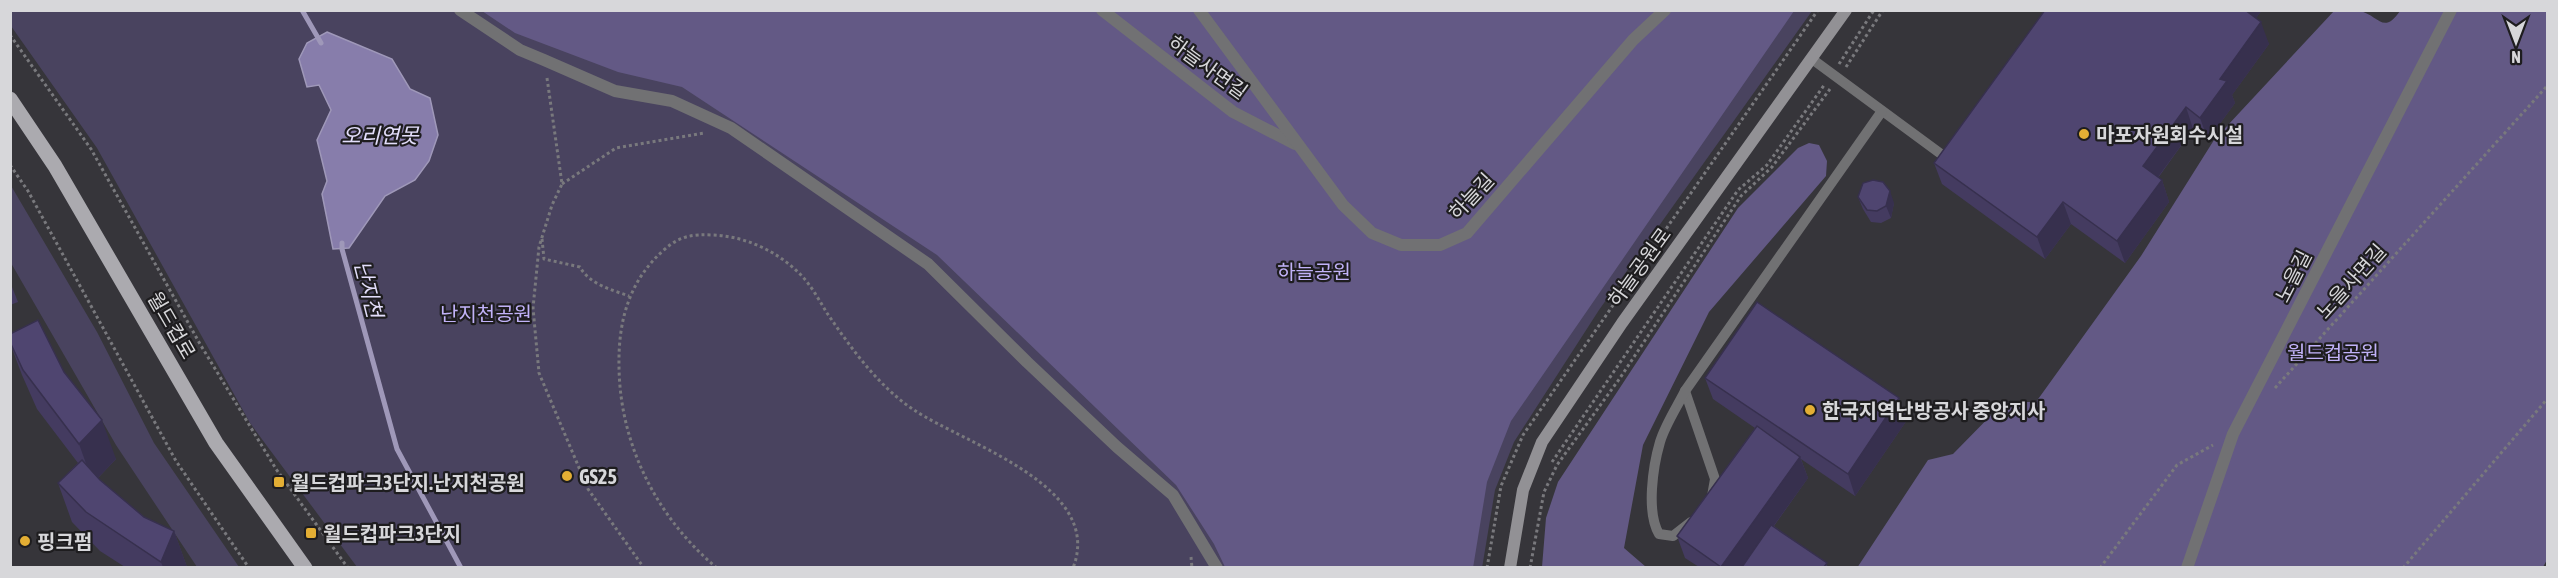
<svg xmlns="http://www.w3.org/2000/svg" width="2558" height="578" viewBox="0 0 2558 578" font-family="'Asap Condensed','Noto Sans KR',sans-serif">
<rect width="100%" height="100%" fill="#36353a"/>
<g fill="#49435f">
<polygon points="10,11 1812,11 1599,310 1514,442 1495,490 1482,568 357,567 250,423 97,148 11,26"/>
<polygon points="10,184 97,332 154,443 239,567 197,567 116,445 11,263"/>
</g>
<g fill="#635985">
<polygon points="482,11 1794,11 1511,421 1487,482 1473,568 1225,567 1214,544 1176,485 937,255 682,87 618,72 515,33"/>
<path d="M 2334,11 C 2342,11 2351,9 2359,11 C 2378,14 2383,36 2400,11 L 2547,11 L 2548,558 L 2543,567 L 1857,568 L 1928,460 L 1953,454 L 2004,402 L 2036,402 L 2141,256 L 2214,140 Z"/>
<polygon points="1809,143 1819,145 1827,161 1826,176 1709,312 1643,445 1624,548 1646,567 1542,567 1546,518 1558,482 1738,208 1798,148"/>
</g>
<polygon fill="#877dab" stroke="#9f98b9" stroke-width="1.5" points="327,32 392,59 410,89 430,98 438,135 429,161 415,180 385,196 349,248 333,249 322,194 327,181 317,140 331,110 319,85 307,87 299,59 307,43"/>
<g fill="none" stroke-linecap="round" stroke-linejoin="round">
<g stroke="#9f98b9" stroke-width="5">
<polyline points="302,10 321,43"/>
<polyline points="342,243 342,249 397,449 461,568"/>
</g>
<g stroke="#79797d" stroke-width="3" stroke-dasharray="3 3" stroke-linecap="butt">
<polyline points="10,35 91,149 200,344 276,469 348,568"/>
<polyline points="1839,64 1874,10"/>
<polyline points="1846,67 1883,10"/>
<polyline points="547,78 562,184 552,205 539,247 533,308 539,373 588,489 644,568"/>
<polyline points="10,165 28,191 176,461 249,568"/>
<polyline points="562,184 616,148 704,133"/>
<path d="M 542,239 L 544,259 L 580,267 C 589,284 612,290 629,296"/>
<polyline points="2275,388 2548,85"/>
<polyline points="1552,462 1738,190 1767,165 1825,84"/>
<polyline points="1191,557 1192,568"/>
<path d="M 717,568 C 657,518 620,445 619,367 C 618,321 629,280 665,249 C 680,236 693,234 712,235 C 745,236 777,251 800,274 C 811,285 819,300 827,313 C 851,348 878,386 914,410 C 965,444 1105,486 1073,568"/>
<polyline points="1487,568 1501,486 1523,435 1818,10"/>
<polyline points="1530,568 1544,492 1557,465 1620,378 1741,196 1772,167 1830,89"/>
<polyline points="2100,568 2177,465 2213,445"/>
<polyline points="2403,568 2548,398"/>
</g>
<g stroke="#717173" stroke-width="10">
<polyline points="1812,59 1941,154"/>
<polyline points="1685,391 1715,479 1712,496"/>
<path d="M 1691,522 L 1673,536 L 1659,534 C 1646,512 1653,466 1660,442 C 1665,425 1677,407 1685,391 L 1882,111"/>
</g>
<g stroke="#717173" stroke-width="12">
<polyline points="460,10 520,50 544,60 615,91 672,101 731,128 928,264 1027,362 1117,447 1173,495 1217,568"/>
<polyline points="1102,10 1233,112 1295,144"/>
<polyline points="1199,10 1343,205 1372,233 1401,245 1440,245 1467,233 1633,40 1665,10"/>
<polyline points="2187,568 2233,434 2451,10"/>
</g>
<polyline stroke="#929195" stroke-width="12" points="1510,568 1523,490 1542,442 1622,323 1846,10"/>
<polyline stroke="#abaaaf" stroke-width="15" points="10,99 55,166 216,443 305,568"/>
</g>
<g fill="#443b60">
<polygon points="2045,10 2262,10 2256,18 2269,44 2232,95 2235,103 2208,140 2193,129 2158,178 2162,180 2169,202 2125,263 2071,224 2045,259 1942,184 1934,163"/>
<polygon points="1858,197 1894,203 1891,218 1881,223 1871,222 1863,209"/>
<polygon points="10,282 18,302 10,305"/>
<polygon points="10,343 64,372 116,459 98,478 144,517 174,531 187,567 125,567 100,551 72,522 58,483 78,463 37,409 22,375"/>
<polygon points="1705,378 1907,420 1855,496 1801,459 1808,478 1774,526 1829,567 1699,567 1685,558 1677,536 1755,428 1713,399"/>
</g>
<g fill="#37304e">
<polygon points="2241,10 2262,10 2248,29"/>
<polygon points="2261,22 2269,44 2232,95 2235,103 2208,140 2200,118 2220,79"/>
<polygon points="2186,107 2193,129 2150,188 2143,166"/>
<polygon points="2162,180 2169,202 2125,263 2117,241"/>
<polygon points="1890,191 1894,203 1891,218 1886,206"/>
<polygon points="2063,202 2071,224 2045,259 2037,237"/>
<polygon points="1899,398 1907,420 1855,496 1848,474"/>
<polygon points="102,420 116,459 93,483 79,444"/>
<polygon points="1800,457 1808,478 1744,567 1721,567"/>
<polygon points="174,531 187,567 163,567 161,562"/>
</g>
<g fill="#4f4570" stroke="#37304e" stroke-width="1.5">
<polygon points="2045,10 2245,10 2261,22 2220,79 2227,81 2200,118 2186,107 2143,166 2162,180 2117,241 2063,202 2037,237 1934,163"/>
<polygon points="1873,180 1883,182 1890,191 1886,206 1877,211 1867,210 1858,197 1863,183"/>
<polygon points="1757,302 1899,398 1848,474 1705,378"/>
<polygon points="38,320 64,372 102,420 79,444 23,370 10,342 10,334"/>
<polygon points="1757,426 1800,457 1721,567 1677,536"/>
<polygon points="82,460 100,480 144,517 174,531 161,562 86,512 58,483"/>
<polygon points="1771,525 1827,563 1824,567 1742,567"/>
</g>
<g fill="#e3ae34" stroke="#1e1d1f" stroke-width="2">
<circle cx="2084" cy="134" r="6"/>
<circle cx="1810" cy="410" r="6"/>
<circle cx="567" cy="476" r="6"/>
<rect x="273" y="476" width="12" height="12" rx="3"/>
<rect x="305" y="527" width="12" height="12" rx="3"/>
<circle cx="25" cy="541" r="6"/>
</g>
<g text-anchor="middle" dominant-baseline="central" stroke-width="4.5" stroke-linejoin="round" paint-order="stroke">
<g font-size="20" fill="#d7d7da" stroke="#1e1d1f">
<text transform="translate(1208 67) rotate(36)">하늘사면길</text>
<text transform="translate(1471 196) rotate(-47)">하늘길</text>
<text transform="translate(1639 267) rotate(-54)">하늘공원로</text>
<text transform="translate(2293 276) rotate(-63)">노을길</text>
<text transform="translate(2351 281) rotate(-48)">노을사면길</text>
<text transform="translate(172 325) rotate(60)">월드컵로</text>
</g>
<g font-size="20" font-weight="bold" fill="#d7d7da" stroke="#1e1d1f" text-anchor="start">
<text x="2096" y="134">마포자원회수시설</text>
<text x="1822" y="410">한국지역난방공사 중앙지사</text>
<text x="579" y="476">GS25</text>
<text x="291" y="482">월드컵파크3단지.난지천공원</text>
<text x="323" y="533">월드컵파크3단지</text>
<text x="37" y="541">핑크펌</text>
</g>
<g font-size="20" fill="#c1b2f8" stroke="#1e1d1f">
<text x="1314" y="271">하늘공원</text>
<text x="486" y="313">난지천공원</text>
<text x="2333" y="352">월드컵공원</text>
</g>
<g font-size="21" font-style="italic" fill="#e3defb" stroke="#1e1d1f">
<text x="380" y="135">오리연못</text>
<text transform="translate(369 289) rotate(76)">난지천</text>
</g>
</g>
<rect width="2558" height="578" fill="none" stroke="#d7d7da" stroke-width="24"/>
<g transform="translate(2516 42) rotate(180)" stroke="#1e1d1f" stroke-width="4.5" paint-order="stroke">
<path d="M0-4.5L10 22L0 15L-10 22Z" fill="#d7d7da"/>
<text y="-9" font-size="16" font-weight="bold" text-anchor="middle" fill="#d7d7da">N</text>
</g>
</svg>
